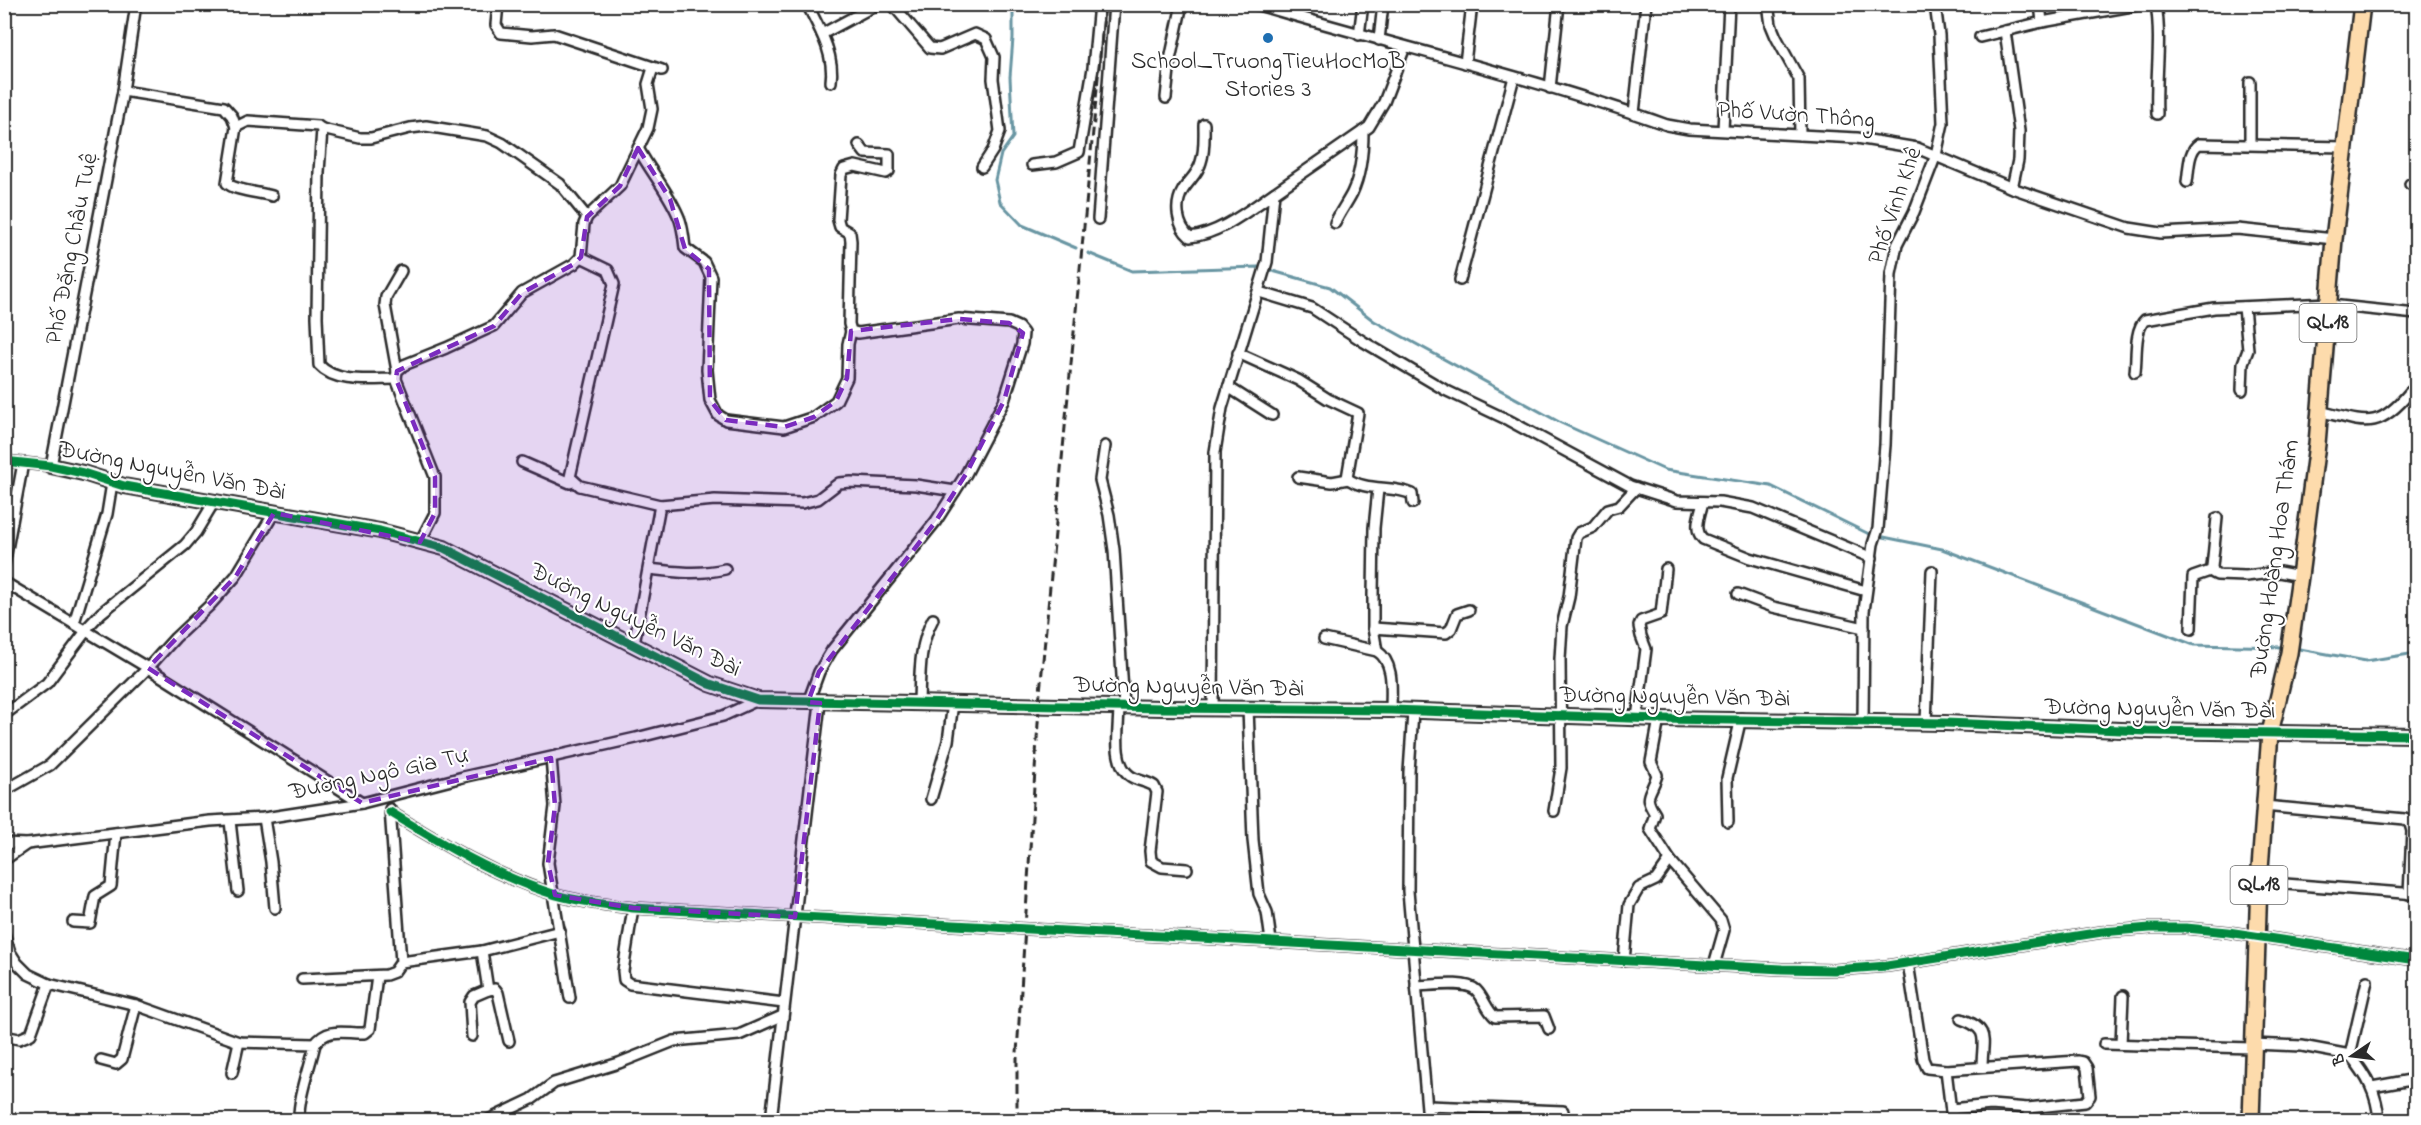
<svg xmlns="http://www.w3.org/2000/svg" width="2421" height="1125" viewBox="0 0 2421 1125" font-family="'Indie Flower',sans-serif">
<rect width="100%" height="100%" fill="#fff"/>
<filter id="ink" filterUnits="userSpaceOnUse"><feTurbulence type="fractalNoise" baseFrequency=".0167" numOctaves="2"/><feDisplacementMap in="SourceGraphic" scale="12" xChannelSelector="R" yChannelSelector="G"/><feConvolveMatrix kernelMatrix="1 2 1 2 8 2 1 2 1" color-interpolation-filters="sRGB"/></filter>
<g filter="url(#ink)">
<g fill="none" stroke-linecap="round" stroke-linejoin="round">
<g stroke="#6996a3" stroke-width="3">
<polyline points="1013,4 1013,38 1010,77 1013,137 1001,154 995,180 1000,202 1022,225 1076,248"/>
<polyline points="1088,253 1132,271 1258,267 1330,287 1374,321 1561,423 1665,470 1771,486 1869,534 1942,549 2194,645 2284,647"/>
<polyline points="2294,648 2366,661 2416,653"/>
</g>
<g stroke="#2b2b2b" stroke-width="14">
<g id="street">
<polyline points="498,4 496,25 501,33 532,36 554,34 662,70"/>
<path d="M 807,4 C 819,28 835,54 831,82"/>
<polyline points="892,4 930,48 940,49 975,34 986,39 994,57 993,79 1000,131 993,150 982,167"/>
<path d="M 1255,4 C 1392,45 1532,77 1667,125 L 1689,129 L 1857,138 L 1917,148 L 2012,188 L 2129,228 L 2161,233 L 2237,229 L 2334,239"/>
<polyline points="1768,4 1771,25 1776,37 1799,79 1800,135"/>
<polyline points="2040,4 2042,22"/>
<path d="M 2156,4 C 2162,42 2155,77 2157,114"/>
<polyline points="2005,31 2019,131 2018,160 2012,188"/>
<polyline points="822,34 878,4"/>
<polyline points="1359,35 1363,4"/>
<polyline points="1980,37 2042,22 2143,4"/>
<polyline points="1379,40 1383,4"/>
<polyline points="1465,63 1472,4"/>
<polyline points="2250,82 2250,144"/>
<polyline points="1550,88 1559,4"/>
<polyline points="123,91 224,107 232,116 236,127"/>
<polyline points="1166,98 1170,60 1182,4"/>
<polyline points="1634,113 1646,4"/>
<path d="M 1204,124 C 1204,136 1205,151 1201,162 C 1198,174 1189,180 1183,190 C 1174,205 1177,226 1190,237 C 1220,234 1249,210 1274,193"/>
<polyline points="322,129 360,138 371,138 410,128 426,126 487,136 502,143 560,184 587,217"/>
<polyline points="1723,130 1729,4"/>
<path d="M 638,148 C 651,173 670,193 680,220 C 683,229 684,239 685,248 L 704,262 L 711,277 L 707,370 L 710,400 L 718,415 L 726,420 L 784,427 L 814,417 L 836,401 L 847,378 L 848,344 L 851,331"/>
<polyline points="1032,165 1056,162 1079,152 1093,68 1099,4"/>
<path d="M 2187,182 C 2189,170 2188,151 2199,144 L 2345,147"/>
<polyline points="2410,184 2416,184"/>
<path d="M 272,196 C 259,192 235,191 227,183 L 236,127 L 248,121 L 318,126 L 322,129 L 319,172 L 317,317 L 319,365 C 336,384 371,379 396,379"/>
<polyline points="1098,219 1114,4"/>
<path d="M 1335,223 C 1340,212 1347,203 1352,193 C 1361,174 1363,152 1363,131"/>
<polyline points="581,257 608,270 614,284 570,477 580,486 660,505 634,644"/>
<polyline points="1460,280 1514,77"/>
<polyline points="1259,292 1312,308 1364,342 1445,390 1508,420 1630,486 1677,501 1720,502 1753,508 1872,558"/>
<polyline points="2330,305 2416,314"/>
<path d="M 1238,353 L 1298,380 L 1328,399 L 1358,413 L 1347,478 C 1365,492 1392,485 1412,494 L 1413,503"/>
<polyline points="397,371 385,305 386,297 401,271"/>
<path d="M 2135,372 C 2137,358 2134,330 2145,320 L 2214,308 L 2330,303"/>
<polyline points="1228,387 1272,415"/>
<polyline points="2242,390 2243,363 2248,350 2244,307"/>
<path d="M 2319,411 C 2365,422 2377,432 2410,392"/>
<polyline points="1105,446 1100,480 1109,515 1114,550 1124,707"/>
<polyline points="4,461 51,466 123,91 136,4"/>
<polyline points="522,462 570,483 574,482"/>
<polyline points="1298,477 1332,482 1348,479"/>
<path d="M 1378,489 L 1374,528 L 1373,595 L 1373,628 L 1377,651 C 1395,663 1391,690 1391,710"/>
<path d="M 1703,502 C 1700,514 1693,530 1703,539 L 1750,558 L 1866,591"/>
<polyline points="660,505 715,500 802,503 818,499 839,483 851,482 916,485 955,491"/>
<polyline points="2217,518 2212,567 2213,573 2217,575 2246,576 2279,572 2300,576"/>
<polyline points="420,542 435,513 435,477 396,379 397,371 404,365 446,348 494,326 522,293 574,264 581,257 584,224 587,217 620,186 648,128 652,109 648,84 653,68"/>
<polyline points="4,565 23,463"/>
<path d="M 649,569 C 675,572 699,575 725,569"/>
<polyline points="4,582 148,668 362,803"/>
<polyline points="1738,594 1773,607 1864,628"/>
<polyline points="74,623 107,514 112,483"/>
<polyline points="1373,628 1446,633 1451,629 1457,614 1469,610"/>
<polyline points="2191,629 2193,577 2213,570"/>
<polyline points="85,630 101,613 185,545 196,532 214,502"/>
<polyline points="1324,639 1377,651"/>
<polyline points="808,702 819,672 832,650 936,521 966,474 1004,401 1022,344 1023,333 1018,327 1009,323 959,319 858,333 851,331 849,324 851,241 850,233 840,227 838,220 841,175 844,169 855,166 886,173 889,171 889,154 865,153 859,145"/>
<path d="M 919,702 C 920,672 919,645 933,619"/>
<path d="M 1119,707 C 1119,727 1112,761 1129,775 C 1136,781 1146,781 1154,786 L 1157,792 L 1150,851 L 1151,861 L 1162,867 L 1187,869"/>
<polyline points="1213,708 1215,452 1222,408 1267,262 1274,193 1369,127 1384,102 1405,47"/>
<polyline points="1248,708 1253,840 1259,894 1267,912 1271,941"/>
<polyline points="1413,712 1409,772 1408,891 1428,1120"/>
<polyline points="4,715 47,683 86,631"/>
<polyline points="1637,718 1646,649 1641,636 1639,626 1641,621 1661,614 1666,569"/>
<path d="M 1659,719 L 1651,762 L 1657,775 C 1651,796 1642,794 1655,814 L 1650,829 L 1670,860 L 1721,920 L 1724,930 L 1714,965"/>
<polyline points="1863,722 1864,611 1873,544 1878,529 1885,445 1891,274 1897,245 1914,212 1936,155 1943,123 1939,35 1935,4"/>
<polyline points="1926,723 1932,571"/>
<polyline points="551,758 555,806 548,863 570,998"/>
<polyline points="4,791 50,765 148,668 175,638 209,606 236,576 274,513"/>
<polyline points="931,799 948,741 953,703"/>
<polyline points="2264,806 2405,819 2410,824 2412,831 2409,894"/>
<polyline points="390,809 401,962"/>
<polyline points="1554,811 1561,768 1560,659 1562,626 1569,597 1576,538 1579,533 1593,527 1608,509 1619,506 1636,488"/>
<path d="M 390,812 C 442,844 497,877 556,895 C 581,902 607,905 633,908 L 1782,969 L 1834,970 L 1887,966 L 2102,932 L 2150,928 L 2186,928 L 2228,932 L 2416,960"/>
<polyline points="264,818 271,862 275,908"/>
<polyline points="230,821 238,891"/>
<polyline points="1728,822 1727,778 1741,718"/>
<polyline points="4,843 27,844"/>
<polyline points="4,860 27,844 210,821 264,818 362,803 463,777 636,738 723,716 758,700"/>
<polyline points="2259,882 2416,894"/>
<polyline points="633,908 623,971 624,980 630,984 784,1003"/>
<polyline points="73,922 90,923 95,896 111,886 116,833"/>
<path d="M 4,933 L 10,952 L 17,963 L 28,974 L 49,984 L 136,1005 L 239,1042 L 315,1044 C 310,1067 298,1098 299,1120"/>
<polyline points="482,951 488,990 495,989 498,993 509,1041"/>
<polyline points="1624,961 1629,905 1639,888 1656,880 1670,860"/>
<polyline points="1908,963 1923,1059 1927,1068 1946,1070 2078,1061 2083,1062 2087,1068 2090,1096 2085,1102 2028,1108 1991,1105 1951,1109"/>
<polyline points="302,979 386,975 394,972 401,962 482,951 560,931"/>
<path d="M 1416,986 C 1430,986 1465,980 1476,990 C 1484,998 1486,1009 1495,1017 L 1544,1016 L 1549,1029"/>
<path d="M 1961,1019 C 1991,1029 1982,1040 1982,1067"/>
<polyline points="4,1036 19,1039 31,1034 49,984"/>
<polyline points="472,1036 470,1002 474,996 488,990"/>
<path d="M 315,1044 C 329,1026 345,1034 365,1033 L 370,1029 L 377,976"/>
<polyline points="2104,1044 2252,1048"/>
<polyline points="2121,1044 2123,996"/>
<path d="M 2252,1044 L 2302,1046 L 2350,1055 C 2367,1076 2377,1093 2379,1120"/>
<polyline points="2350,1055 2367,981"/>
<polyline points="101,1060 116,1064 122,1059 136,1005"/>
<polyline points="1946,1070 1952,1120"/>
<polyline points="232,1073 239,1042"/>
<polyline points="2372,1087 2416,1079"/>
<polyline points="1428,1106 1563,1111"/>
<polyline points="2028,1108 2028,1120"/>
<polyline points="488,1120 532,1099 554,1083 619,1063 674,1041 739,1035 782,1016"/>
<polyline points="771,1120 820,703"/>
</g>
</g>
<g stroke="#2b2b2b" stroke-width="18">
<polyline id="secondary" points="51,466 83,473 124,486 380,531 444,548 710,684 758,700 1164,708 1391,710 1659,719 1945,723 2147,731 2416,735"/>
</g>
<g stroke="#2b2b2b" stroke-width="20">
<polyline id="primary" points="2251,1120 2259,882 2270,733 2289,653 2300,576 2317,444 2334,239 2362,4"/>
</g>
<use href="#street" stroke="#fff" stroke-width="9"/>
<use href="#secondary" stroke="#fff" stroke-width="14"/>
<use href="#primary" stroke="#fddbac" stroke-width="15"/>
<polyline stroke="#2b2b2b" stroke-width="3" stroke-dasharray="9 4.5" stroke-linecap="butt" points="1017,1120 1017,1053 1040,692 1105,4"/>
<g stroke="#fff" stroke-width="13">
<g id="cycleway">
<polyline points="4,461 51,466 83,473 124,486 380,531 444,548 710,684 758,700 1164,708 1391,710 1659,719 1945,723 2147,731 2416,735"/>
<path d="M 390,812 C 442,844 497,877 556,895 C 581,902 607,905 633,908 L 1782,969 L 1834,970 L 1887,966 L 2102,932 L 2150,928 L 2186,928 L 2228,932 L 2416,960"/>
</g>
</g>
<use href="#cycleway" stroke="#00873e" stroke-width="9"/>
</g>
</g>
<path fill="#7b2cbf" fill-opacity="0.2" stroke="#7b2cbf" stroke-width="4.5" stroke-dasharray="12 8" stroke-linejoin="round" d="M 638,148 L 670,199 L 685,249 L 709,269 L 710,400 L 726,420 L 784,427 L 814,417 L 836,401 L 847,378 L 851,331 L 959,319 L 1009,323 L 1023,333 L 1004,401 L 966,474 L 936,521 L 819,672 L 808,702 L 820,703 L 795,917 L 633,908 L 555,895 L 548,863 L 555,806 L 551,758 L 362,803 L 148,668 L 236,576 L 274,513 L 420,542 L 435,513 L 435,477 L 396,379 L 397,371 L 494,326 L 522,293 L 574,264 L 581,257 L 587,217 L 620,186 Z"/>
<circle fill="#1f6fb2" stroke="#fff" stroke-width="2" cx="1268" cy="38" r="6"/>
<g text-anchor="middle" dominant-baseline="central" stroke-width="4.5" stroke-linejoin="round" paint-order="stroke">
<g fill="#fff" stroke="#6b6b6b" stroke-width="1.5">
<rect x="2299.5" y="304" width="57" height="38" rx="4.5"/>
<rect x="2230.5" y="866" width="57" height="38" rx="4.5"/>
</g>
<g font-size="22" font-weight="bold" fill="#2b2b2b">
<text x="2328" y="323">QL.18</text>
<text x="2259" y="885">QL.18</text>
</g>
<g font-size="24" fill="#2b2b2b" stroke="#fff">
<text x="1268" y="62">School_TruongTieuHocMoB<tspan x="1268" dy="28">Stories 3</tspan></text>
</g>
<g font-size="24" fill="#2b2b2b" stroke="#fff">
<text transform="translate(1796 116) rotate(4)">Phố Vườn Thông</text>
<text transform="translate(1896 206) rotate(-71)">Phố Vĩnh Khê</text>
<text transform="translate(73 248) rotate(-79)">Phố Đặng Châu Tuệ</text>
<text transform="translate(172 472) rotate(11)">Đường Nguyễn Văn Đài</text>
<text transform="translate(2276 559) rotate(-82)">Đường Hoàng Hoa Thám</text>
<text transform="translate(635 621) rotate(26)">Đường Nguyễn Văn Đài</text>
<text transform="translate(1189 688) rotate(1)">Đường Nguyễn Văn Đài</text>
<text transform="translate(1675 698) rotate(1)">Đường Nguyễn Văn Đài</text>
<text transform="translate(2160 710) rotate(1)">Đường Nguyễn Văn Đài</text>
<text transform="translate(379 775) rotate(-12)">Đường Ngô Gia Tự</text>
</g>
</g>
<rect width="2421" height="1125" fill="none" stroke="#fff" stroke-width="24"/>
<rect x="12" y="12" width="2397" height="1101" fill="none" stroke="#2b2b2b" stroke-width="2" filter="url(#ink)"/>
<g transform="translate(2352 1056) rotate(256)" stroke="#ffffff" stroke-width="4.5" paint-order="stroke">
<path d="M0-4.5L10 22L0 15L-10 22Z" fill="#2b2b2b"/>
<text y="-9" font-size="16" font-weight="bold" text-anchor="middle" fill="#2b2b2b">B</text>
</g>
</svg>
